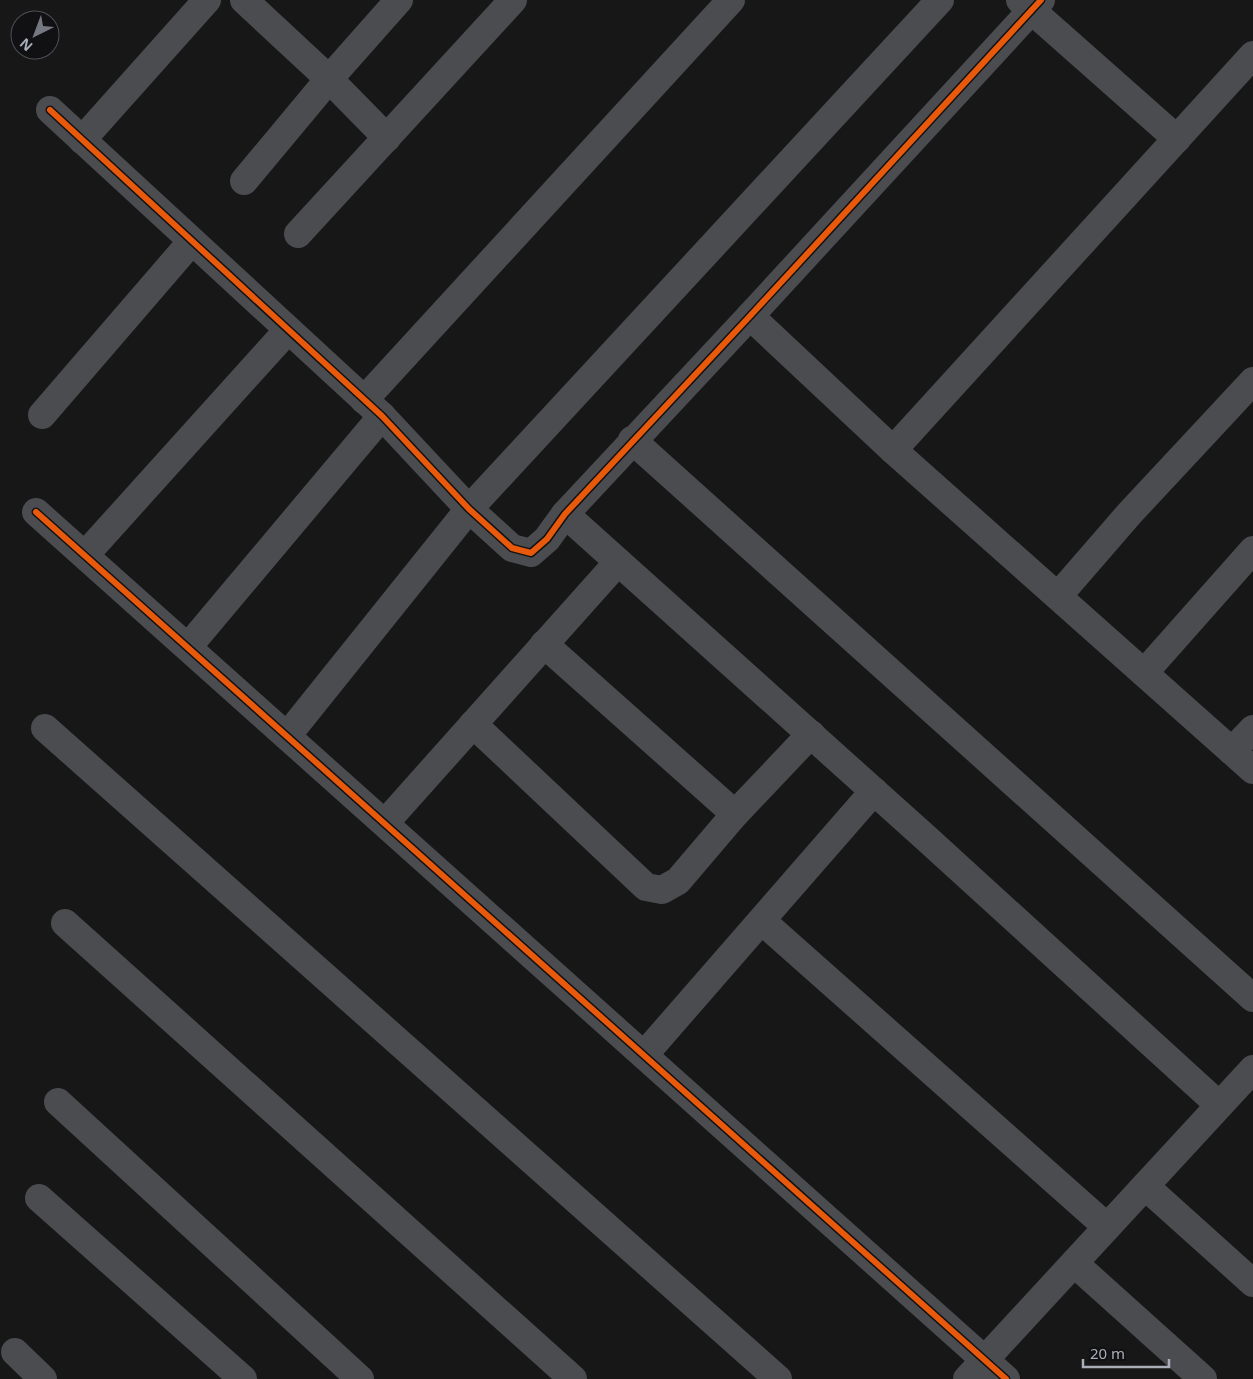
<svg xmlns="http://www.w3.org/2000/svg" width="1253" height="1379" viewBox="0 0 1253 1379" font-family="'Noto Sans',sans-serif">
<rect width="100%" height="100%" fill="#171717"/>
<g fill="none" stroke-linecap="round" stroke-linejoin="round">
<g stroke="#4b4c50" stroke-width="28">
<polyline points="244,0 329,79 387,138"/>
<polyline points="1020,0 1177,139"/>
<polyline points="50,110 382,416 469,509 512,548 531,553 547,539 565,514 750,316 1041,0"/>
<polyline points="82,140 207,0"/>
<polyline points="244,181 329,79 399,0"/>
<polyline points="298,234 513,0"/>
<polyline points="750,316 893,450 1253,770"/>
<polyline points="364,400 731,0"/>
<polyline points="42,415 192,241"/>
<polyline points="632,440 1253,998"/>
<polyline points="893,450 1253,55"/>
<polyline points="36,512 1006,1379"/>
<polyline points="565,514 926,838 1219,1105"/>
<polyline points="85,555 288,330"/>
<polyline points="1058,596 1129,514 1253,381"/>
<polyline points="544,644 735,814"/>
<polyline points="188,647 382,416"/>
<polyline points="1144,673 1253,550"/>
<polyline points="473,724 646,887 662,890 678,881 735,814 811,734"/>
<polyline points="45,728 778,1379"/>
<polyline points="287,736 469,509 940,0"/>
<polyline points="1232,751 1253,729"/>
<polyline points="385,823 618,562"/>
<polyline points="762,921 1107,1227"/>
<polyline points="65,923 573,1379"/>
<polyline points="644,1055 874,791"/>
<polyline points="58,1102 360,1379"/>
<polyline points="1145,1186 1253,1283"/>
<polyline points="39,1198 243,1379"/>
<polyline points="1074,1263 1203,1379"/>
<polyline points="15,1352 43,1379"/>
<polyline points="967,1379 1253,1069"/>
</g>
<g stroke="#111113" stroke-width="9">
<g id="cycleway">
<polyline points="50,110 382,416 469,509 512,548 531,553 547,539 565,514 750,316 1041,0"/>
<polyline points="36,512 1006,1379"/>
</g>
</g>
<use href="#cycleway" stroke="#e8590c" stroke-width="6"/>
</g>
<g transform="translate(35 35) rotate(222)"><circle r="24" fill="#111113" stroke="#4d4f55"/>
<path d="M0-4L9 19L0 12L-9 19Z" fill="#757880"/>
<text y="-8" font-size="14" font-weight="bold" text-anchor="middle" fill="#a8adb8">N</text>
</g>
<path d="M1083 1359v8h86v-8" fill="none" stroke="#a8adb8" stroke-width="2.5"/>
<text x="1090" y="1359" font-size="15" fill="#a8adb8" stroke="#111113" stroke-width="4" paint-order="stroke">20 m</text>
</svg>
